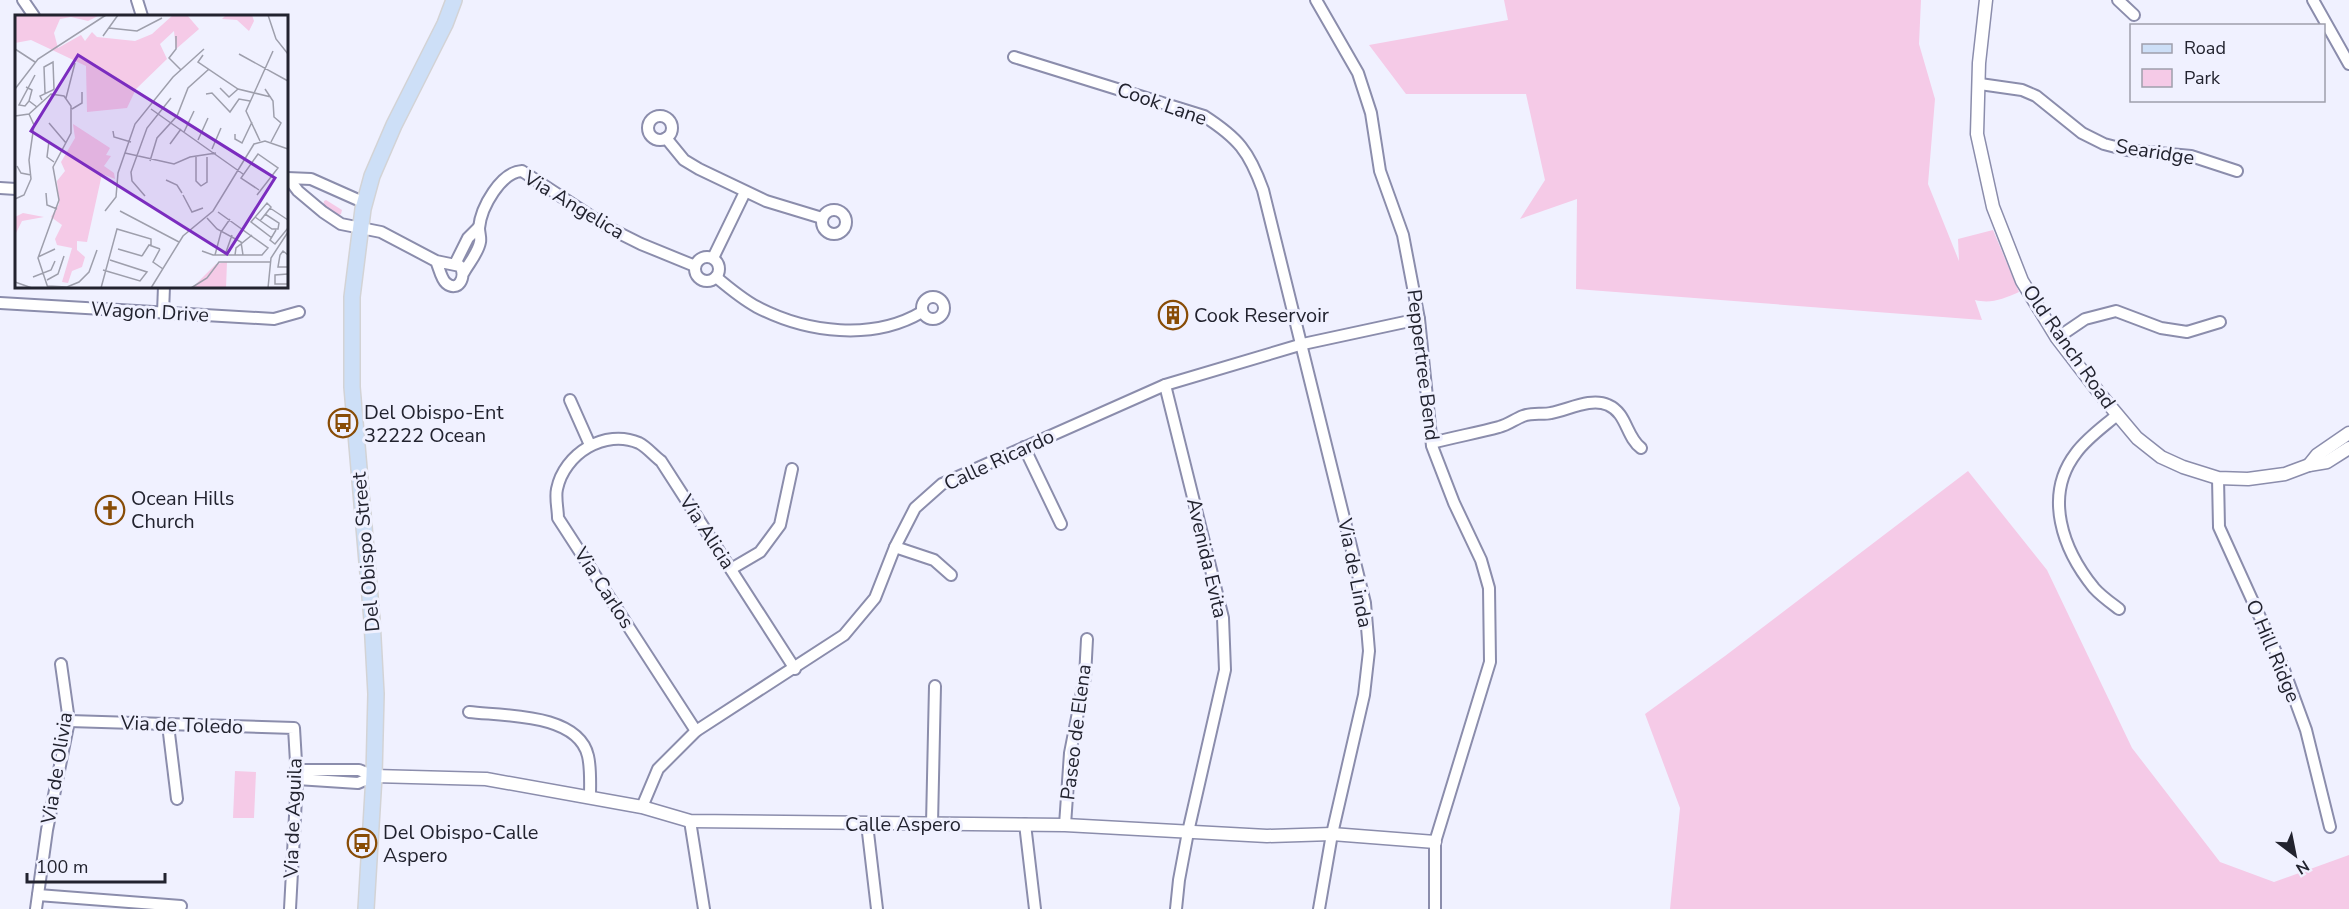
<svg xmlns="http://www.w3.org/2000/svg" width="2349" height="909" viewBox="0 0 2349 909" font-family="'Nunito Sans',sans-serif">
<rect width="100%" height="100%" fill="#f0f1ff"/>
<g fill="#f5cae7">
<path d="M 1504,0 L 1921,0 L 1919,44 L 1935,99 L 1928,184 L 1959,261 L 1958,239 L 1993,230 L 2019,292 C 2003,299 1991,304 1975,300 L 1982,320 L 1576,289 L 1577,199 L 1520,219 L 1545,180 L 1526,94 L 1406,94 L 1369,45 L 1508,20 Z"/>
<polygon points="326,200 342,210 341,214 339,215 323,207 324,201"/>
<polygon points="1968,471 2047,570 2132,748 2220,862 2274,882 2349,855 2349,909 1670,909 1680,808 1645,714 1725,656"/>
<polygon points="235,771 256,772 254,818 233,818"/>
</g>
<g fill="none" stroke-linecap="round" stroke-linejoin="round">
<g stroke="#8b8dac" stroke-width="14">
<g id="minor">
<polyline points="23,0 34,16"/>
<polyline points="137,0 142,16"/>
<polyline points="1316,0 1358,73 1371,113 1380,171 1403,235 1419,319 1432,446 1454,503 1481,560 1489,588 1490,662 1435,842 1435,909"/>
<polyline points="2118,0 2134,15"/>
<polyline points="2313,0 2349,64"/>
<path d="M 1014,57 L 1204,116 C 1238,138 1249,151 1263,190 L 1365,603 L 1369,651 L 1364,695 L 1332,834 L 1319,909"/>
<polyline points="1980,84 2022,90 2036,96 2082,133 2104,144 2127,150 2191,156 2237,171"/>
<circle cx="660" cy="128" r="12"/>
<polyline points="666,138 684,160 699,169 766,201 822,218"/>
<polyline points="287,178 311,179 365,203"/>
<path d="M 289,179 L 298,191 L 323,212 L 341,224 L 381,232 L 436,261 L 460,266 C 467,277 458,293 446,283 C 441,279 439,267 436,261"/>
<polyline points="0,188 16,189"/>
<circle cx="834" cy="222" r="12"/>
<circle cx="707" cy="269" r="12"/>
<polyline points="713,258 745,192"/>
<polyline points="455,264 468,238 479,227"/>
<path d="M 464,272 C 469,263 478,253 480,242 C 481,238 479,233 479,228 C 481,207 501,172 522,171 L 609,228 L 641,244 L 695,266"/>
<path d="M 716,277 C 729,288 742,299 757,307 C 807,333 873,341 922,312"/>
<circle cx="933" cy="308" r="11"/>
<polyline points="0,303 274,319 299,312"/>
<polyline points="163,313 164,286"/>
<polyline points="2057,338 2085,319 2116,311 2161,328 2187,332 2220,322"/>
<polyline points="1165,385 1223,618 1225,670 1188,832 1179,880 1176,909"/>
<polyline points="570,400 590,445"/>
<path d="M 2117,415 C 2103,427 2087,438 2076,453 C 2043,496 2063,550 2094,588 C 2101,596 2111,603 2119,609"/>
<path d="M 1432,443 C 1454,437 1477,433 1499,427 C 1508,425 1515,419 1523,416 C 1533,412 1542,415 1551,413 C 1568,410 1591,397 1608,405 C 1627,413 1626,437 1641,448"/>
<polyline points="1024,447 1061,524"/>
<polyline points="2218,478 2219,527 2284,670 2306,730 2330,827"/>
<polyline points="895,547 934,560 951,575"/>
<polyline points="731,569 760,552 780,525 792,469"/>
<path d="M 469,712 C 503,716 578,713 588,756 C 591,769 590,784 590,797"/>
<polyline points="69,721 294,728 297,779 290,909"/>
<polyline points="168,725 177,799"/>
<path d="M 696,731 L 558,518 C 558,509 555,498 557,489 C 564,454 605,428 639,443 C 647,447 654,456 661,461 L 795,669"/>
<polyline points="296,770 359,770 374,776"/>
<polyline points="297,779 358,783 374,776"/>
<polyline points="642,807 658,769 696,731 844,635 875,598 895,547 915,508 942,484 1165,385 1303,344 1419,319"/>
<polyline points="690,821 704,909"/>
<polyline points="867,824 877,909"/>
<polyline points="932,824 935,686"/>
<polyline points="1025,824 1035,909"/>
<polyline points="1065,825 1070,753 1085,677 1087,639"/>
<polyline points="38,895 181,906"/>
<polyline points="36,909 47,830 69,721 61,664"/>
</g>
</g>
<g stroke="#8b8dac" stroke-width="15">
<g id="tertiary">
<polyline points="1986,0 1979,63 1977,134 1993,207 2022,281 2057,338 2100,394 2137,438 2161,457 2183,467 2218,478 2248,479 2285,474 2309,465 2327,462 2349,448"/>
<polyline points="2309,465 2317,455 2349,433"/>
<polyline points="374,776 486,779 642,807 690,821 1065,825 1267,836 1332,834 1435,842"/>
</g>
</g>
<g stroke="#d3d3d5" stroke-width="18">
<polyline id="primary" points="366,909 374,776 376,694 372,620 352,387 352,297 363,209 372,176 394,125 445,24 454,0"/>
</g>
<use href="#minor" stroke="#fff" stroke-width="10"/>
<use href="#tertiary" stroke="#fff" stroke-width="12"/>
<use href="#primary" stroke="#cddff7" stroke-width="15"/>
</g>
<defs>
<g id="building-ring" transform="scale(1.5)"><circle r="9.5" fill="#f0f1ff" stroke="#884c06" stroke-width="1.5"/><path d="M-4-6H4V6H1V3H-1V6H-4ZM-2.5-4.3h1.7v1.8h-1.7ZM.8-4.3h1.7v1.8H.8ZM-2.5-1h1.7V.8h-1.7ZM.8-1h1.7V.8H.8Z" fill="#884c06"/></g>
<g id="bus-ring" transform="scale(1.5)"><circle r="9.5" fill="#f0f1ff" stroke="#884c06" stroke-width="1.5"/><path d="M-5-6H5V4H4V6H2V4H-2V6H-4V4H-5ZM-3.5-4V0h7V-4ZM-3.5 1.2v1.5H-2V1.2ZM2 1.2v1.5H3.5V1.2Z" fill="#884c06"/></g>
<g id="church-ring" transform="scale(1.5)"><circle r="9.5" fill="#f0f1ff" stroke="#884c06" stroke-width="1.5"/><path d="M-1.2-6h2.4v3.5h3.3v2.4h-3.3V6h-2.4V-.1h-3.3v-2.4h3.3Z" fill="#884c06"/></g>
</defs>
<g fill-rule="evenodd">
<use href="#building-ring" x="1173" y="315"/>
<use href="#bus-ring" x="343" y="423"/>
<use href="#church-ring" x="110" y="510"/>
<use href="#bus-ring" x="362" y="843"/>
</g>
<g text-anchor="middle" dominant-baseline="central" stroke-width="6" stroke-linejoin="round" paint-order="stroke">
<g font-size="20" fill="#22232f" stroke="#f0f1ff">
<text transform="translate(1162 104) rotate(19)">Cook Lane</text>
<text transform="translate(2155 152) rotate(9)">Searidge</text>
<text transform="translate(574 205) rotate(31)">Via Angelica</text>
<text transform="translate(150 312) rotate(3)">Wagon Drive</text>
<text transform="translate(2069 347) rotate(55)">Old Ranch Road</text>
<text transform="translate(1423 365) rotate(83)">Peppertree Bend</text>
<text transform="translate(999 460) rotate(-25)">Calle Ricardo</text>
<text transform="translate(707 532) rotate(57)">Via Alicia</text>
<text transform="translate(366 552) rotate(-95)">Del Obispo Street</text>
<text transform="translate(1207 558) rotate(77)">Avenida Evita</text>
<text transform="translate(1355 573) rotate(79)">Via de Linda</text>
<text transform="translate(604 588) rotate(57)">Via Carlos</text>
<text transform="translate(2273 651) rotate(67)">O Hill Ridge</text>
<text transform="translate(182 725) rotate(2)">Via de Toledo</text>
<text transform="translate(1076 732) rotate(-83)">Paseo de Elena</text>
<text transform="translate(57 768) rotate(-81)">Via de Olivia</text>
<text transform="translate(293 818) rotate(-88)">Via de Aguila</text>
<text x="903" y="824">Calle Aspero</text>
</g>
<g font-size="20" fill="#22232f" stroke="#f0f1ff" text-anchor="start">
<text x="1194" y="315">Cook Reservoir</text>
<text x="364" y="412">Del Obispo-Ent<tspan x="364" dy="23">32222 Ocean</tspan></text>
<text x="131" y="498">Ocean Hills<tspan x="131" dy="23">Church</tspan></text>
<text x="383" y="832">Del Obispo-Calle<tspan x="383" dy="23">Aspero</tspan></text>
</g>
</g>
<g transform="translate(15 15)">
<rect width="273" height="273" fill="#f0f1ff"/>
<path d="M 0,0 L 83,1 L 73,6 L 56,2 L 45,4 L 39,18 L 43,33 L 66,20 L 70,26 L 77,17 L 82,22 L 120,26 L 137,19 L 158,0 L 172,0 L 184,14 L 161,34 L 159,16 L 145,29 L 152,44 L 121,74 L 112,93 L 72,97 L 71,51 L 16,25 L 0,28 ZM 211,0 L 237,0 L 239,6 L 234,16 L 222,5 L 207,4 ZM 58,109 L 95,133 L 91,140 L 96,141 L 89,151 L 99,158 L 100,164 L 87,159 L 72,227 L 62,226 L 62,235 L 70,242 L 67,252 L 57,256 L 53,268 L 47,267 L 57,233 L 42,230 L 40,224 L 47,210 L 36,202 L 44,189 L 42,166 L 50,156 L 46,147 L 60,123 ZM 8,198 L 29,202 L 7,206 L 0,220 L 0,202 ZM 212,247 L 211,273 L 177,273 L 201,249 Z" fill="#f5cae7"/>
<path fill="none" stroke="#9e9fac" stroke-width="1.5" d="M 253,0 L 261,24 L 273,39M 94,13 L 122,16 L 147,3M 88,21 L 103,0M 161,21 L 161,34 L 154,43 L 166,55M 0,34 L 20,47M 224,39 L 273,66M 188,40 L 183,47 L 223,74 L 256,82M 20,60 L 4,90 L 10,91 L 14,86 L 22,92M 11,72 L 17,75 L 14,86M 205,73 L 214,82 L 223,74M 0,74 L 23,44 L 91,0M 250,74 L 258,86 L 259,102 L 266,108 L 256,127M 191,79 L 197,78 L 215,97 L 224,84 L 235,86M 51,83 L 60,48M 27,85 L 25,81 L 38,75 L 39,74 L 38,47 L 29,52 L 30,78M 57,94 L 67,88 L 67,77M 136,94 L 228,159M 0,101 L 14,99 L 36,79 L 49,81 L 56,91 L 56,118 L 38,152 L 44,185 L 23,243 L 33,273M 34,108 L 51,128M 98,116 L 99,122 L 116,127M 169,117 L 179,96M 220,119 L 220,124 L 227,128 L 237,107M 183,125 L 193,103M 34,126 L 32,142 L 39,147M 245,126 L 231,96 L 258,36M 155,129 L 166,114M 197,134 L 206,113M 110,138 L 159,149 L 175,142 L 201,138M 181,142 L 181,166 L 186,171M 135,146 L 142,123 L 162,101 L 173,73 L 194,54M 2,151 L 6,158 L 16,160M 151,165 L 162,170 L 167,178M 186,171 L 192,167 L 192,142M 31,178 L 32,190 L 42,194M 168,180 L 177,197 L 188,193M 242,180 L 263,153 L 243,139 L 226,163 L 244,175M 130,181 L 117,166 L 116,157 L 132,113 L 156,83M 0,184 L 9,180 L 16,164 L 14,145 L 19,110 L 14,99M 255,193 L 273,205M 90,196 L 101,182 L 103,158 L 120,109 L 158,62 L 189,34M 105,196 L 164,227M 240,202 L 257,214 L 263,214 L 264,208 L 250,199M 192,203 L 202,214 L 226,227 L 228,240M 245,206 L 256,192 L 252,188 L 236,207 L 257,223M 261,215 L 255,225 L 260,229 L 273,213M 103,234 L 127,241M 145,234 L 138,247 L 148,254M 187,236 L 198,240 L 247,240 L 253,233 L 203,197M 200,240 L 206,217 L 215,204M 210,240 L 217,220M 220,240 L 221,233 L 237,220M 273,240 L 268,236 L 265,240 L 263,252 L 273,252M 127,241 L 134,230 L 145,234M 23,242 L 40,234M 88,255 L 125,266 L 132,257 L 95,245M 273,259 L 260,260 L 260,269 L 273,269M 18,262 L 36,255 L 40,246M 32,265 L 43,259 L 49,241M 0,267 L 17,273M 32,271 L 52,272 L 64,267 L 74,257 L 82,235M 86,273 L 102,214 L 136,224 L 136,230M 136,273 L 168,221 L 198,196 L 239,129 L 250,126 L 273,134M 176,273 L 192,263 L 204,247 L 255,247M 253,273 L 256,243 L 273,217"/>
<path fill="#7b2cbf" fill-opacity="0.15" stroke="#7b2cbf" stroke-width="3" d="M 63,40 L 260,163 L 212,239 L 16,116 Z"/>
<rect width="273" height="273" fill="none" stroke="#22232f" stroke-width="3"/>
</g>
<rect x="2130" y="24" width="195" height="78" fill="#f0f1ff" stroke="#9e9fac" stroke-width="1.5"/>
<rect x="2142" y="44" width="30" height="9" fill="#cddff7" stroke="#9e9fac" stroke-width="1.5"/>
<text x="2184" y="54" font-size="18" fill="#22232f">Road</text>
<rect x="2142" y="69" width="30" height="18" fill="#f5cae7" stroke="#9e9fac" stroke-width="1.5"/>
<text x="2184" y="84" font-size="18" fill="#22232f">Park</text>
<g transform="translate(2295 855) rotate(148)" stroke="#f0f1ff" stroke-width="4.5" paint-order="stroke">
<path d="M0-4.5L10 22L0 15L-10 22Z" fill="#22232f"/>
<text y="-9" font-size="16" font-weight="bold" text-anchor="middle" fill="#22232f">N</text>
</g>
<path d="M27 873v9h138v-9" fill="none" stroke="#22232f" stroke-width="3"/>
<text x="36" y="873" font-size="18" fill="#22232f" stroke="#f0f1ff" stroke-width="4.5" paint-order="stroke">100 m</text>
</svg>
